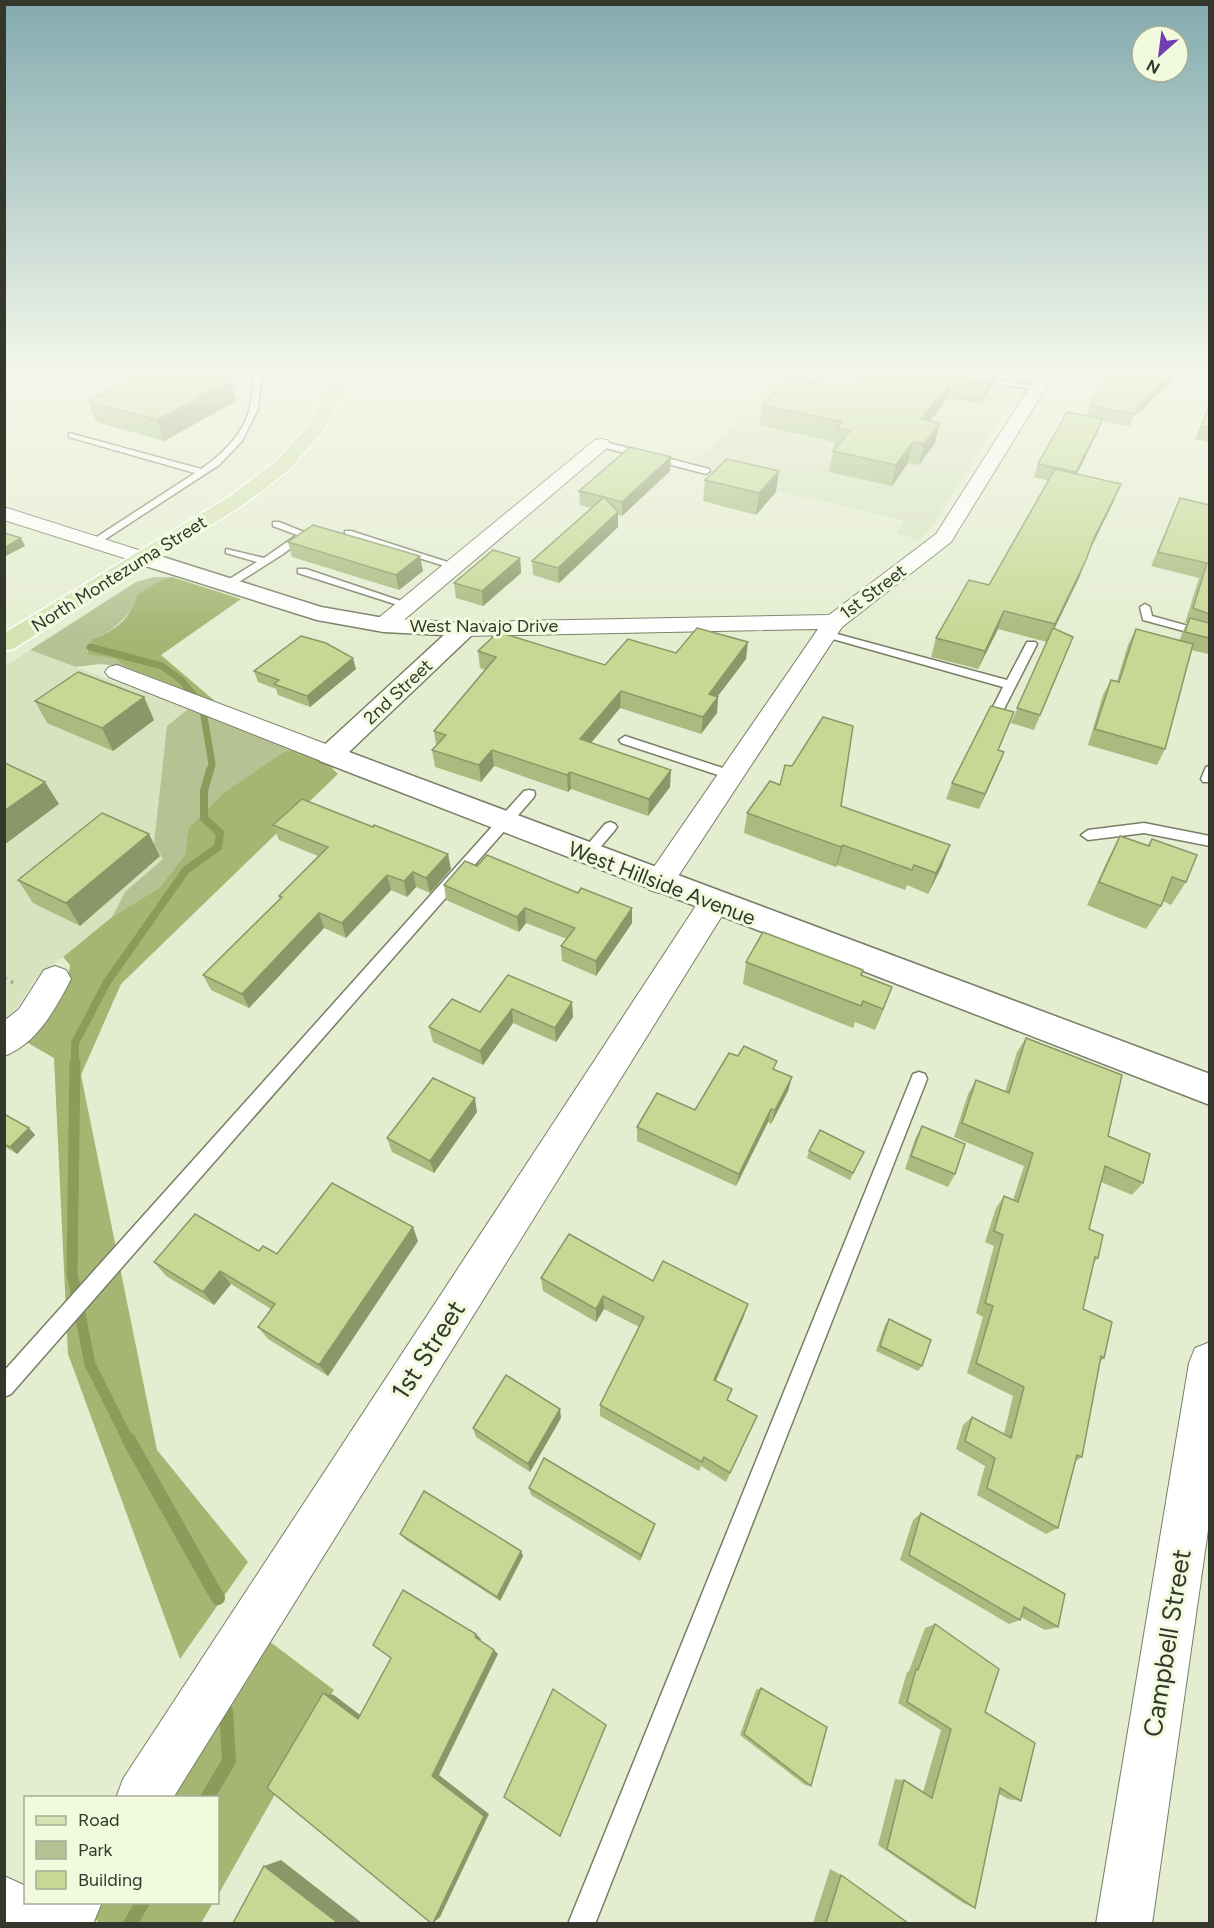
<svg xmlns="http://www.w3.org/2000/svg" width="1214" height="1928" viewBox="0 0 1214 1928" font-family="Figtree,sans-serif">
<rect width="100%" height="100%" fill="#e5edd1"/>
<g fill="#d8e2bf">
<polygon points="707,368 950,368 1024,382 931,528 918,540 897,533 904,521 754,485 759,479 694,463 774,385"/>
<polygon points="30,650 188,709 167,726 164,859 125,892 112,917 34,980 18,1007 5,1018 5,666"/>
</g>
<g fill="#b6c294">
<path d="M 154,577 L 172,577 C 138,588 130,628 92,639 L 87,653 L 115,659 L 126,667 L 101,664 L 76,667 L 30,650 L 136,582 Z"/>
<polygon points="188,709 301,749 188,829 185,855 159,888 112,917 125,892 163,859 154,844 167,726"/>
</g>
<g fill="#a5b572">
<path d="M 172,577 L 241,599 L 161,655 L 216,702 L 126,667 L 115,659 L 87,654 L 92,639 C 113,633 133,617 137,595 L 160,581 Z"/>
<polygon points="301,749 322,758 338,774 121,984 81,1075 157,1450 248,1562 180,1659 68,1354 54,1058 23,1040 67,983 70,965 63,957 112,917 159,888 185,855 188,829 224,793 284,752"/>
<polygon points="265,1638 334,1690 218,1895 218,1798 163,1798"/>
<polygon points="97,1903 213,1903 201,1923 100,1923 89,1914"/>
</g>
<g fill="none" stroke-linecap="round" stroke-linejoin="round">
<polyline stroke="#8c9b59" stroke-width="7" points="90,647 162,666 181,680 202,705 212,764 210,772"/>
<polyline stroke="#8c9b59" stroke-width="8" points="75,1065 75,1043 107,982 186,870 218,847 220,833 204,818 204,791 210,770"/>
<polyline stroke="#8c9b59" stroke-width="11" points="75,1063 72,1273 90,1364 129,1442"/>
<g stroke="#8c9b59" stroke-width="14">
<polyline points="129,1440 218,1598"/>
<polyline points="207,1798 229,1761 226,1711"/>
<polyline points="130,1924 143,1902"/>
</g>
<g stroke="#787e66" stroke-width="3">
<g id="lane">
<path d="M 254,368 L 262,368 L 258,409 L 242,441 L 219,465 L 98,544 L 92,544 L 92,540 L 195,473 L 69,437 L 69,433 L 201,469 C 222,455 245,432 250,407 C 253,394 253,381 254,368 Z"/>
<polygon points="976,376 1038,386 1042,388 1038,390 973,380 972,378"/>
<polygon points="601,441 709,469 710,471 706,474 598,446 597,444"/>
<polygon points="273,522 279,522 309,534 283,554 231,587 223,587 223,583 257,562 226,553 226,549 264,558 297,535 273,526"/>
<polygon points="345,531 351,531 460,566 451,568 345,535"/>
<polygon points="298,569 306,569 413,605 404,607 298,573"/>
<polygon points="1145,604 1150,607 1152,616 1210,632 1210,638 1143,620 1140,607"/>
<polygon points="826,631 1007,680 1027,642 1035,642 1037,644 1002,713 996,717 990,713 1003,687 822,636 821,634"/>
<polygon points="625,736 735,772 737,775 735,778 727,778 621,743 619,740"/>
<polygon points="1210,766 1210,782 1203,782 1201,779 1206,767"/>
<polygon points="529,790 534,791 535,794 534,797 11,1394 4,1397 4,1371 524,791"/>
<polygon points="610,822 615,824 617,827 615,830 592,857 582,857 580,854 582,851 605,824"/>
<polygon points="1144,823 1210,836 1210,846 1144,833 1088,840 1081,835 1088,830"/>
<polygon points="919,1072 925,1074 927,1079 595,1924 568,1924 911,1079 913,1074"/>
</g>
</g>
<g stroke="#787e66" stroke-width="2">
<g id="street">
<polygon points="1042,368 1058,368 951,542 842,627 669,890 659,893 649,890 644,882 649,874 818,629 465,636 457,634 454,629 457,624 465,622 829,615 936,534"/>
<polygon points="601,439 607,440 610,444 607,448 392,630 384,632 376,630 373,625 376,620 595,440"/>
<polygon points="4,507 151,554 154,558 151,562 144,564 137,562 4,520"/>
<polygon points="117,665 339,749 343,755 339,761 330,763 321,761 109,677 105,672 109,667"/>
<polygon points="714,892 725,895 729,903 725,911 173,1798 116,1798 123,1779 703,895"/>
<path d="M 55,966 L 66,970 L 71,979 C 56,1008 37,1044 4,1056 L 4,1021 L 19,1009 L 44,970 Z"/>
<polygon points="1210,1342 1210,1516 1152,1924 1096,1924 1189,1363 1195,1348"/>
<polygon points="4,1876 26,1886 26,1902 102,1902 93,1924 4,1924"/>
</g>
</g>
<g stroke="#787e66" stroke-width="3">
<polygon id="secondary" points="144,551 321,607 384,618 473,624 477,629 473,634 349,752 1210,1074 1210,1105 320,761 316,755 320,749 444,635 384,632 317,620 136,563 133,558 136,553"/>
</g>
<g stroke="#fff" stroke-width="3">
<polygon id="primary" points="338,368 354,368 323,431 289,470 243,505 13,649 4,651 4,633 229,497 275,462 306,429"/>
</g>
<polyline stroke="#acb39c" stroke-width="4" stroke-dasharray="3 4.5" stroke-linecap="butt" points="4,978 17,985"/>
<use href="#lane" fill="#fff" fill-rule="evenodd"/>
<use href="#street" fill="#fff" fill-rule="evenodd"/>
<use href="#secondary" fill="#fff" fill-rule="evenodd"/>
<use href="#primary" fill="#d6e2b2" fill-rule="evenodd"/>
</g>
<g fill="#abba7f">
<polygon points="870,368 1005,368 998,378 995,377 993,385 980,404 948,398 930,421 935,443 919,465 908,463 892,486 829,472 833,451 834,449 833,449 834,442 759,425 762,405 850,390"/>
<polygon points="1109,368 1181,368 1179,374 1139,413 1135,413 1130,426 1102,421 1098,431 1077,474 1114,501 1090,549 1079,578 1054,629 1073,637 1034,730 1011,723 1047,642 998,629 978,669 931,657 936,638 989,585 1049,481 1034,477 1038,464 1086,416 1090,406"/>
<polygon points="229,374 236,401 164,441 96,422 88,401"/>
<polygon points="1209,407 1209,442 1195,439"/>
<polygon points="671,457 670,471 622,516 618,515 618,527 559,583 533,575 532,561 591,508 580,505 579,491"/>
<polygon points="705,480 776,492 756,515 703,501"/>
<polygon points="1180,498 1208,504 1209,502 1209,652 1208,654 1191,650 1165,749 1157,765 1088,745 1103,695 1111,680 1117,681 1128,645 1136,629 1180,640 1182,633 1187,623 1185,623 1199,578 1151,566"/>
<polygon points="288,542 423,571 399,590 292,557"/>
<polygon points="520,558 521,573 483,606 456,598 454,583"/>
<polygon points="478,651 605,665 676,653 746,659 718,696 717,713 701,734 620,708 591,743 670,787 648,816 571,789 568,792 494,766 481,782 435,767 432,750 436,745 434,731 485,670 480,668"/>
<polygon points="356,669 310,707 278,695 276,689 258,682 254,671"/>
<polygon points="144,697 154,720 113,751 47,723 35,701"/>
<polygon points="1014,712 998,750 998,767 979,809 946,799 952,783"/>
<polygon points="841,806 942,866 928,894 907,885 905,890 837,865 836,867 744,833 747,813"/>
<polygon points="273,825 451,869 430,893 416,887 407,897 391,890 346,938 324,928 249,1008 211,990 203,975 280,899 279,896 318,856 279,840"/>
<polygon points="1120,836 1147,846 1152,839 1186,882 1171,905 1163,901 1161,906 1146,929 1087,905 1108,859"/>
<polygon points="160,856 80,926 33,903 18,880"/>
<polygon points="444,885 632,923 596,976 562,961 561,946 567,939 526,923 519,932 446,900"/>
<polygon points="746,962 863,970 862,975 884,1008 875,1030 855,1022 853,1028 743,984"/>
<polygon points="508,975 573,1017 556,1042 513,1023 483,1065 433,1042 429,1027 480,1012"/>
<polygon points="1026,1038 1108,1136 1143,1183 1132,1195 1101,1182 1089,1229 1098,1258 1094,1262 1083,1309 1104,1358 1100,1362 1082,1457 1076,1461 1058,1528 1046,1534 977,1495 985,1466 956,1449 963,1425 972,1417 1004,1434 1013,1396 967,1373 983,1317 976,1313 994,1246 985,1242 996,1208 1004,1196 1013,1200 1024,1166 954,1137 968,1094 976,1080 1005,1092 1017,1052"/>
<polygon points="775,1070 792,1077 788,1091 771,1124 768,1122 736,1186 637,1141 637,1127 695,1110"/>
<polygon points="477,1112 434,1173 392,1152 387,1138"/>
<polygon points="4,1114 29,1128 35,1135 17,1154 4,1146"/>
<polygon points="922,1126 955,1174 948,1187 905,1169 915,1139"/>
<polygon points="809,1151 864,1152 850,1180 807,1158"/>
<polygon points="418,1241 328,1376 268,1339 258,1327 271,1309 231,1284 214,1305 166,1276 154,1262 259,1251 277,1254"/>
<polygon points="541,1278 653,1281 744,1316 716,1381 728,1400 757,1416 726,1482 701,1466 699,1471 600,1416 600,1405 639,1327 604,1309 596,1322 543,1291"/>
<polygon points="889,1319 922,1366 918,1371 876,1351 885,1325"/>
<polygon points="561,1418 530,1472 476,1437 473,1428"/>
<polygon points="529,1488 655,1524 653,1530 640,1561 531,1495"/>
<polygon points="921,1513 1058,1627 1045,1630 1021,1617 1020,1620 1009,1624 900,1560 913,1520"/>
<polygon points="400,1534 523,1556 500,1601 406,1540"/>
<polygon points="935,1624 985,1712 1021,1801 1008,1799 999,1794 975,1908 963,1903 878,1845 895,1779 904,1780 923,1792 941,1730 898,1703 907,1672 909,1671 925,1628"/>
<polygon points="761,1688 811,1786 805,1785 740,1735 756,1690"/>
<polygon points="830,1869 841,1875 908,1923 813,1923"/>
</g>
<g fill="#8b9768">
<polygon points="997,368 998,368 993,385 980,404 986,384"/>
<polygon points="1002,368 1005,368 998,378 1001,370"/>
<polygon points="1177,368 1181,368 1179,374 1139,413 1144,401"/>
<polygon points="229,374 236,401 164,441 157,420 220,379"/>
<polygon points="953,378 948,398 916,439 921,419"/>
<polygon points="1103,419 1098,431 1071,486 1076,472"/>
<polygon points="940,423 935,443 919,465 924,444"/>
<polygon points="913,442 908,463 892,486 896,465"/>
<polygon points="671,457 670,471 622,516 622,502"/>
<polygon points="779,471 776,492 756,515 759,493"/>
<polygon points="1121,484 1114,501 1087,556 1094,538"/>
<polygon points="618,512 618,527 559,583 558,568"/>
<polygon points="21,538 25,546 4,557 4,548"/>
<polygon points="420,556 423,571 399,590 396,575"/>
<polygon points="520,558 521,573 483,606 482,591"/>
<polygon points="1086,560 1079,578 1048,642 1055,624"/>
<polygon points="1004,611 998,629 978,669 985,651"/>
<polygon points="748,642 746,659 707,710 709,694"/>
<polygon points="353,658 356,669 310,707 307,696"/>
<polygon points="621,691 620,708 580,756 580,739"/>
<polygon points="144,697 154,720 113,751 102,728"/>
<polygon points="718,697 717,713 701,734 703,717"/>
<polygon points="492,750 494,766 481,782 479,765"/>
<polygon points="1004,752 998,767 979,809 985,794"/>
<polygon points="671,770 670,787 648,816 649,799"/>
<polygon points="570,772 571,789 568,792 567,775"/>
<polygon points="45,782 59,804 4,845 4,811"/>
<polygon points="149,834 160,856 80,926 66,903"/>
<polygon points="843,845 837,865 836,867 841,847"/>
<polygon points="950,845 942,866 928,894 936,873"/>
<polygon points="448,854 451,869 430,893 426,878"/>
<polygon points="413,872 416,887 407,897 404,881"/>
<polygon points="387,875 391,890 346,938 342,923"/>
<polygon points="525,908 526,923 519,932 517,917"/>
<polygon points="632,908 632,923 596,976 596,961"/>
<polygon points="319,913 324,928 249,1008 242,994"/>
<polygon points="892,987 884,1008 875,1030 883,1009"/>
<polygon points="572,1002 573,1017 556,1042 555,1028"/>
<polygon points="512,1009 513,1023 483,1065 480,1051"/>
<polygon points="792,1077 788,1091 771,1124 775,1110"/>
<polygon points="475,1098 477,1112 434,1173 430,1161"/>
<polygon points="771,1109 768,1122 736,1186 739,1174"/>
<polygon points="29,1128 35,1135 17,1154 10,1147"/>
<polygon points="413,1227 418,1241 328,1376 319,1365"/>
<polygon points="220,1271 231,1284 214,1305 203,1292"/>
<polygon points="603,1296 604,1309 596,1322 596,1309"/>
<polygon points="748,1304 744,1316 711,1391 714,1380"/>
<polygon points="560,1409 561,1418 530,1472 528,1464"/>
<polygon points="655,1524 653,1530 640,1561 641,1555"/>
<polygon points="521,1551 523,1556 500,1601 497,1597"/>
<polygon points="476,1634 481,1639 480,1641 475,1637"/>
<polygon points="494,1650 498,1654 439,1775 489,1814 440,1917 433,1923 432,1776"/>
<polygon points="323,1693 334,1695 368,1721 358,1719"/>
<polygon points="281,1860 362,1923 338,1923 264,1866"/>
</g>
<g fill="#c7d894" stroke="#8b9768" stroke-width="1.5">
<polygon points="157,368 202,368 229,374 220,379 230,381 157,420 88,401"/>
<polygon points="870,368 997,368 986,384 953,378 921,419 940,423 924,444 913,442 896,465 833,451 850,431 837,428 842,422 762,405 790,378 850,390"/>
<polygon points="1109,368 1177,368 1144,401 1140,400 1135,414 1090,406"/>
<polygon points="1209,407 1209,428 1201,426"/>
<polygon points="1067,412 1103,419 1076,472 1038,464"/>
<polygon points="630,447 671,457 622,502 604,497 618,512 558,568 532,561 604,497 579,491"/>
<polygon points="727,459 779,471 759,493 705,480"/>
<polygon points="1055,469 1121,484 1094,538 1086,560 1055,624 1004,611 985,651 936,638 969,580 989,585"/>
<polygon points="1180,498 1209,505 1209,614 1193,608 1207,563 1158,552"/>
<polygon points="313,525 420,556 396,575 288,542"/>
<polygon points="4,533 21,538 4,548"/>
<polygon points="493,550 520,558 482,591 454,583"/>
<polygon points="1190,618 1209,623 1209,638 1185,632"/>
<polygon points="697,628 748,642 709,694 718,697 703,717 621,691 580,739 671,770 649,799 570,772 567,775 492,750 479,765 432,750 446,735 434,731 496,657 478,651 498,632 605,665 628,639 676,653"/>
<polygon points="1053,628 1073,637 1040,715 1017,708"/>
<polygon points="1136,629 1193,644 1165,749 1095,729 1111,680 1119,682"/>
<polygon points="301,636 326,643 353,658 307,696 274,684 279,680 254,671"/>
<polygon points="78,672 144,697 102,728 35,701"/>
<polygon points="991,706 1014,712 998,750 1004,752 985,794 952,783"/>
<polygon points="823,717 853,726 841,806 950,845 936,873 914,865 912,870 843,845 841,847 747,813 770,781 780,785 785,765 792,766"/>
<polygon points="4,764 7,764 45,782 4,811"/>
<polygon points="302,799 373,827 374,825 448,854 426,878 413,872 404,881 387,875 342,923 319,913 242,994 203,975 282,897 279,896 328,847 273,825"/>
<polygon points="102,813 149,834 66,903 18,880"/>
<polygon points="1120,836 1149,846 1152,839 1197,855 1186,882 1172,877 1161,906 1099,882"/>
<polygon points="487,855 578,893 581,888 632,908 596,961 561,946 575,928 525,908 517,917 444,885 465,861 477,866"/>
<polygon points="763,932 863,970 861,975 892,987 883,1009 863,1001 861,1006 746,962"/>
<polygon points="508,975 572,1002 555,1028 512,1009 480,1051 429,1027 452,999 480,1012"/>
<polygon points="1026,1038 1122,1075 1108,1136 1150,1154 1143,1183 1105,1166 1089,1229 1103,1235 1098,1258 1095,1257 1083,1309 1112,1322 1104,1358 1101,1356 1082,1457 1077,1455 1058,1528 987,1488 995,1458 965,1441 972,1417 1011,1438 1024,1387 976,1363 993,1306 985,1303 1003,1235 994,1231 1004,1196 1018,1202 1033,1153 962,1123 976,1080 1009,1093"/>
<polygon points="744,1046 777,1061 773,1069 792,1077 775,1110 771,1109 739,1174 637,1127 657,1093 695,1110 729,1053 738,1056"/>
<polygon points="433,1078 475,1098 430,1161 387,1138"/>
<polygon points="4,1114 29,1128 10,1147 4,1144"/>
<polygon points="922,1126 965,1144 955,1174 911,1156"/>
<polygon points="820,1130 864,1152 853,1173 809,1151"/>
<polygon points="332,1183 413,1227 319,1365 258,1327 275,1304 220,1271 203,1292 154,1262 195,1214 259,1251 263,1246 277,1254"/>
<polygon points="569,1234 653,1281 663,1261 748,1304 714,1380 732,1389 727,1400 757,1416 730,1473 704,1457 702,1462 600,1405 644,1317 603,1296 596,1309 541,1278"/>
<polygon points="889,1319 931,1340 922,1366 880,1346"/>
<polygon points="506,1375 560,1409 528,1464 473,1428"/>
<polygon points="544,1458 655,1524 641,1555 529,1488"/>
<polygon points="424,1491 521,1551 497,1597 400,1534"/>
<polygon points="921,1513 1065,1594 1058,1627 1024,1607 1020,1620 909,1555"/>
<polygon points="403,1590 476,1634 475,1637 494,1650 432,1776 484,1816 433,1923 431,1923 267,1788 323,1693 358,1719 391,1658 373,1645"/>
<polygon points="935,1624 999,1669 985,1712 1035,1743 1021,1801 1000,1788 975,1908 887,1849 904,1780 932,1798 951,1729 907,1702 916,1669 918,1670"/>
<polygon points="761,1688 827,1727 811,1786 744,1734"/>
<polygon points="553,1689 606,1725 560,1836 504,1797"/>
<polygon points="264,1866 338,1923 233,1923"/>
<polygon points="841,1875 908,1923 826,1923"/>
</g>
<linearGradient id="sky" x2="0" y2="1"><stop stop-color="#83aaaf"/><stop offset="0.58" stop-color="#f3f7ea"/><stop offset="1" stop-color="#f3f7ea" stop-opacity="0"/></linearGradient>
<rect width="1214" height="638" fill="url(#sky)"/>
<g text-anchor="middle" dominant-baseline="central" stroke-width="6" stroke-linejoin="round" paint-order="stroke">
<g font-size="18" fill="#34372c" stroke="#f2fade">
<text transform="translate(119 574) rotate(-32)">North Montezuma Street</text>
<text transform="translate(873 592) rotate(-37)">1st Street</text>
<text x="484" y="626">West Navajo Drive</text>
<text transform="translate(398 692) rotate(-43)">2nd Street</text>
</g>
<g font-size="21" fill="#34372c" stroke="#f2fade">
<text transform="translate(662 883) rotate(21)">West Hillside Avenue</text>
</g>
<g font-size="26" fill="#34372c" stroke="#f2fade">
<text transform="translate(428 1350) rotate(-57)">1st Street</text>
<text transform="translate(1167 1643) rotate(-81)">Campbell Street</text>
</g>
</g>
<rect width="1214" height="1928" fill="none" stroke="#34372c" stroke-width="12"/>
<rect x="24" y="1796" width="195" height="108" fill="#f2fade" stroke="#a6ac97" stroke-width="1.5"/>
<rect x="36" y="1816" width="30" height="9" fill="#d6e2b2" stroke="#a6ac97" stroke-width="1.5"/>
<text x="78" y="1826" font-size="18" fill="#34372c">Road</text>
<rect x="36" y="1841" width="30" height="18" fill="#b6c294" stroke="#a6ac97" stroke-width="1.5"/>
<text x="78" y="1856" font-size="18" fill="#34372c">Park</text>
<rect x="36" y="1871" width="30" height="18" fill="#c7d894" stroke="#a6ac97" stroke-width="1.5"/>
<text x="78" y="1886" font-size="18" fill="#34372c">Building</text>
<g transform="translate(1160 54) rotate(208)"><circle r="28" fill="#f2fade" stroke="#a6ac97" stroke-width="1.5"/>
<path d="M0-4.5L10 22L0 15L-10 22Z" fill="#713db4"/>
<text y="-9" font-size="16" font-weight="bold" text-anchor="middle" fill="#34372c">N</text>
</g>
</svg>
